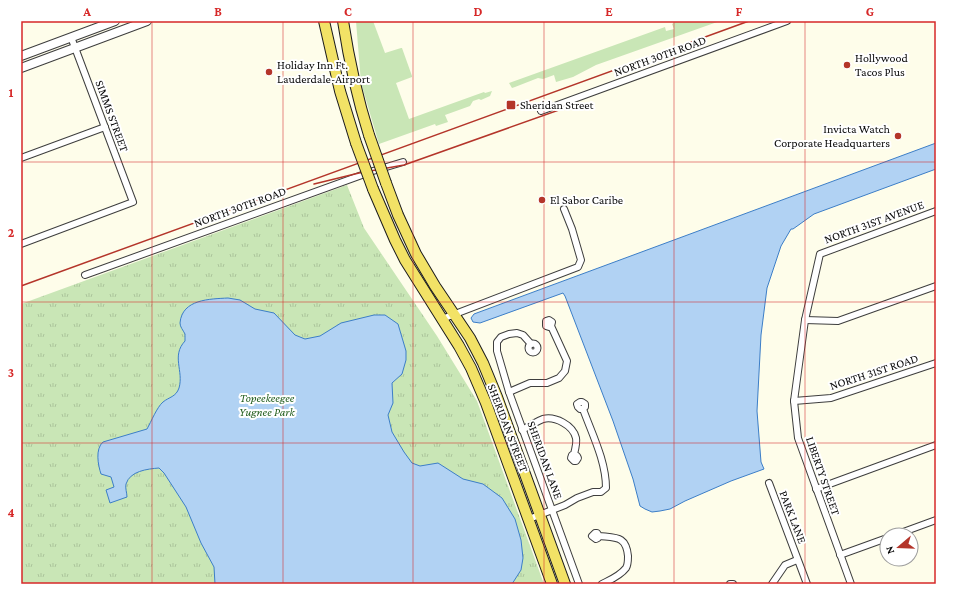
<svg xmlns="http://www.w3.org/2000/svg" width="957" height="605" viewBox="0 0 957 605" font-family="'Crimson Pro',serif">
<defs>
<pattern id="park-tufts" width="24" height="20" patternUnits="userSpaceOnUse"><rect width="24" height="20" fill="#c9e6b6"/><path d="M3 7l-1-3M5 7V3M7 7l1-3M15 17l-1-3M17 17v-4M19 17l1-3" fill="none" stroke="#abc49b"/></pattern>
</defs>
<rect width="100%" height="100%" fill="#fefdea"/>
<g fill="#c9e6b6">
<polygon points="356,21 373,21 385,53 401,48 402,48 412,76 412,77 396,83 409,119 484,92 485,93 492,91 490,96 481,100 479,99 473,101 470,106 445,115 448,122 436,126 435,124 379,144 361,83"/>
<polygon points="677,21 720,21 596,65 573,77 556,82 554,75 543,79 538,78 515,87 512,88 509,83 665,27 666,31 674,29 672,24"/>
</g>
<polygon fill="url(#park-tufts)" points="347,185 364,228 437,336 477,401 544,584 21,584 21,304"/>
<g fill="#b1d2f3" stroke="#3c7ec7">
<polygon points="936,143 936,169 814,214 793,229 791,229 781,246 767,288 761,335 757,411 761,462 764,469 731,481 685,501 670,509 660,511 652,512 645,509 640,506 633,479 613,421 565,296 563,293 480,323 473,322 471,318 474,314"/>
<path d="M 228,298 L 240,300 L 255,309 L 274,313 L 295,335 L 305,339 L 320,336 L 341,323 L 374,315 L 385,315 L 398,324 L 406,351 L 406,360 L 402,374 L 392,383 L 393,403 L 388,415 L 392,432 L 404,452 L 412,463 L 420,466 L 438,463 L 463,479 L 483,484 L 502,498 L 515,519 L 521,540 L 523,558 L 521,570 L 512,584 L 215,584 L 214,567 L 201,543 L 186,507 L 164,473 L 159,468 C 147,469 130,471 126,484 C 125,488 127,493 127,497 L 110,503 L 106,490 L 114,487 L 111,477 L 101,474 C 98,465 95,449 103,442 L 147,429 C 151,422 157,407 163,402 C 169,397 176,397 179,388 C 184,371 171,356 185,341 C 185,338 185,336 185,334 C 183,330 180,327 180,323 C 182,299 210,299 228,298 Z"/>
</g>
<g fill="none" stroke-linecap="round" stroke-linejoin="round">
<g stroke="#3e3e3e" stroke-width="8">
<g id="minor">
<polyline points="541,111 787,21"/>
<polyline points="21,158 105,127"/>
<polyline points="21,244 133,202 71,37"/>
<polyline points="85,275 373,171 403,162"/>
<polyline points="442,319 578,267 581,260 572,229 564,209"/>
<polyline points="805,320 838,321 936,286"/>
<circle cx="533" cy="348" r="4.5"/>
<polyline points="531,344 523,335 517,333 509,334 501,337 497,342 497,351 509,392 579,584"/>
<polyline points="509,392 530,383 547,383 559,378 565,371 567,361 551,326 552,322 549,320 546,321 546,326 549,327 551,326"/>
<polyline points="794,401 831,398 936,363"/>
<path d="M 522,430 C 529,426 536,422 543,419 C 555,416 573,425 576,438 C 577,443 575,450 574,454 L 572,455 L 571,458 L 574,461 L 576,461 L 578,458 L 577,456 L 574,454"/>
<polyline points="769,483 807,584"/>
<polyline points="816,489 936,445"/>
<path d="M 529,519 L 565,505 L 577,498 L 593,492 L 601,492 L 606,488 C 606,461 592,434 583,409 L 585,407 L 585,404 L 582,402 L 580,402 L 577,404 L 578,407 L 580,409 L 583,409"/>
<polyline points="895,535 936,520"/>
<path d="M 599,536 L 598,538 L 596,539 L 592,536 L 595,533 L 597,533 L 599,536 C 617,538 626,536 628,556 C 628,560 628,565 626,568 C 620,576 610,580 602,584"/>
<polyline points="840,555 887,538"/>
<polyline points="730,584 733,584"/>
<polyline points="772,584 785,565 797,560"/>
<polyline points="851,584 798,438 794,401 805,320 820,254 936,211"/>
</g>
</g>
<g stroke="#3e3e3e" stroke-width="10">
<g id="tertiary">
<polyline points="21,56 115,21"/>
<polyline points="21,68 147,21"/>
</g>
</g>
<g stroke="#1c1c1c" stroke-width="12">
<g id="primary">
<polyline points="324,21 340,91 356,143"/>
<path d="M 343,21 C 349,60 357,97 369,135"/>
<polyline points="386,183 398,215 416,254 435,286 470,338 483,363 497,397 565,584"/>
<polyline points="373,189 395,240 405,260 459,346 471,368 486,403 552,584"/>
</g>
</g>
<use href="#minor" stroke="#fff" stroke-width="6"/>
<use href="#tertiary" stroke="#fff" stroke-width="8"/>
<use href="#primary" stroke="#f2e266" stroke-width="10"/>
<g stroke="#b4352a" stroke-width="1.5">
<polyline points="314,184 359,173 404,165 573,105"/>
<polyline points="21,286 749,21"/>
</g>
<g stroke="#1c1c1c" stroke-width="12" stroke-linecap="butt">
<g id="primary-bridge">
<polyline points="369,135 386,183"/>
<polyline points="356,143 373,189"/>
</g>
</g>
<use href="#primary-bridge" stroke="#f2e266" stroke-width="10"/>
</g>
<path fill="none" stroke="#d62828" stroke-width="1" stroke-opacity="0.55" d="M 152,21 L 152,584M 283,21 L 283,584M 413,21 L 413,584M 544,21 L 544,584M 674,21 L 674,584M 805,21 L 805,584M 21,162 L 936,162M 21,302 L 936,302M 21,443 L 936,443"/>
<g fill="#b4352a" stroke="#fff" stroke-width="1.5">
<circle cx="847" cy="65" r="4"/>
<circle cx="269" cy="72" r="4"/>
<rect x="506" y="100" width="10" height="10" rx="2"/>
<circle cx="898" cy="136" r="4"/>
<circle cx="542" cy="200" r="4"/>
</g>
<g text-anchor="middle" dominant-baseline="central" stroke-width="4" stroke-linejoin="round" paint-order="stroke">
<g font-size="12" fill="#0b0b0b" stroke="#fff">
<text transform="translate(660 56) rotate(-20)">NORTH 30TH ROAD</text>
<text transform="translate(112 116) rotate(70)">SIMMS STREET</text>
<text transform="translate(240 207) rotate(-20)">NORTH 30TH ROAD</text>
<text transform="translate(874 222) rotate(-20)">NORTH 31ST AVENUE</text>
<text transform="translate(874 372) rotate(-18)">NORTH 31ST ROAD</text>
<text transform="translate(508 428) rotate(69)">SHERIDAN STREET</text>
<text transform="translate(545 460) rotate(70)">SHERIDAN LANE</text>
<text transform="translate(823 476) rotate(71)">LIBERTY STREET</text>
<text transform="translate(793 517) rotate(69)">PARK LANE</text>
</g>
<g font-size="12" fill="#0b0b0b" stroke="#fff" text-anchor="start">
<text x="855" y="58">Hollywood<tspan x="855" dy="14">Tacos Plus</tspan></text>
<text x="277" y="65">Holiday Inn Ft.<tspan x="277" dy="14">Lauderdale-Airport</tspan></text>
<text x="520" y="105">Sheridan Street</text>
<text x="890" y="129" text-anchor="end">Invicta Watch<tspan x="890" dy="14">Corporate Headquarters</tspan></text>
<text x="550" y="200">El Sabor Caribe</text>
</g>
<g font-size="12" font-style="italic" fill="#245f1f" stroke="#fff">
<text x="267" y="398">Topeekeegee<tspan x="267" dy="14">Yugnee Park</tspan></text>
</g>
</g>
<rect width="957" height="605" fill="none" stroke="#ffffff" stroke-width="44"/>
<g transform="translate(899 547) rotate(251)"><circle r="19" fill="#ffffff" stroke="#9d9d9d"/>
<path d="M0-3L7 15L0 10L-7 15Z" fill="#b4352a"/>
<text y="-6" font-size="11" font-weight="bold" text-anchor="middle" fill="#0b0b0b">N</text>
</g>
<rect x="22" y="22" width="913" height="561" fill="none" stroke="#d62828" stroke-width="1.5"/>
<g font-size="13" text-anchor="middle" font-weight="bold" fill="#d62828">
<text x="87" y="16">A</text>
<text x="218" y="16">B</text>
<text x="348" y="16">C</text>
<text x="478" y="16">D</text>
<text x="609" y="16">E</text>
<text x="739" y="16">F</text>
<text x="870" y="16">G</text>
<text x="11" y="97">1</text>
<text x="11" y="237">2</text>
<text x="11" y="377">3</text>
<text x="11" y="517">4</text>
</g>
</svg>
